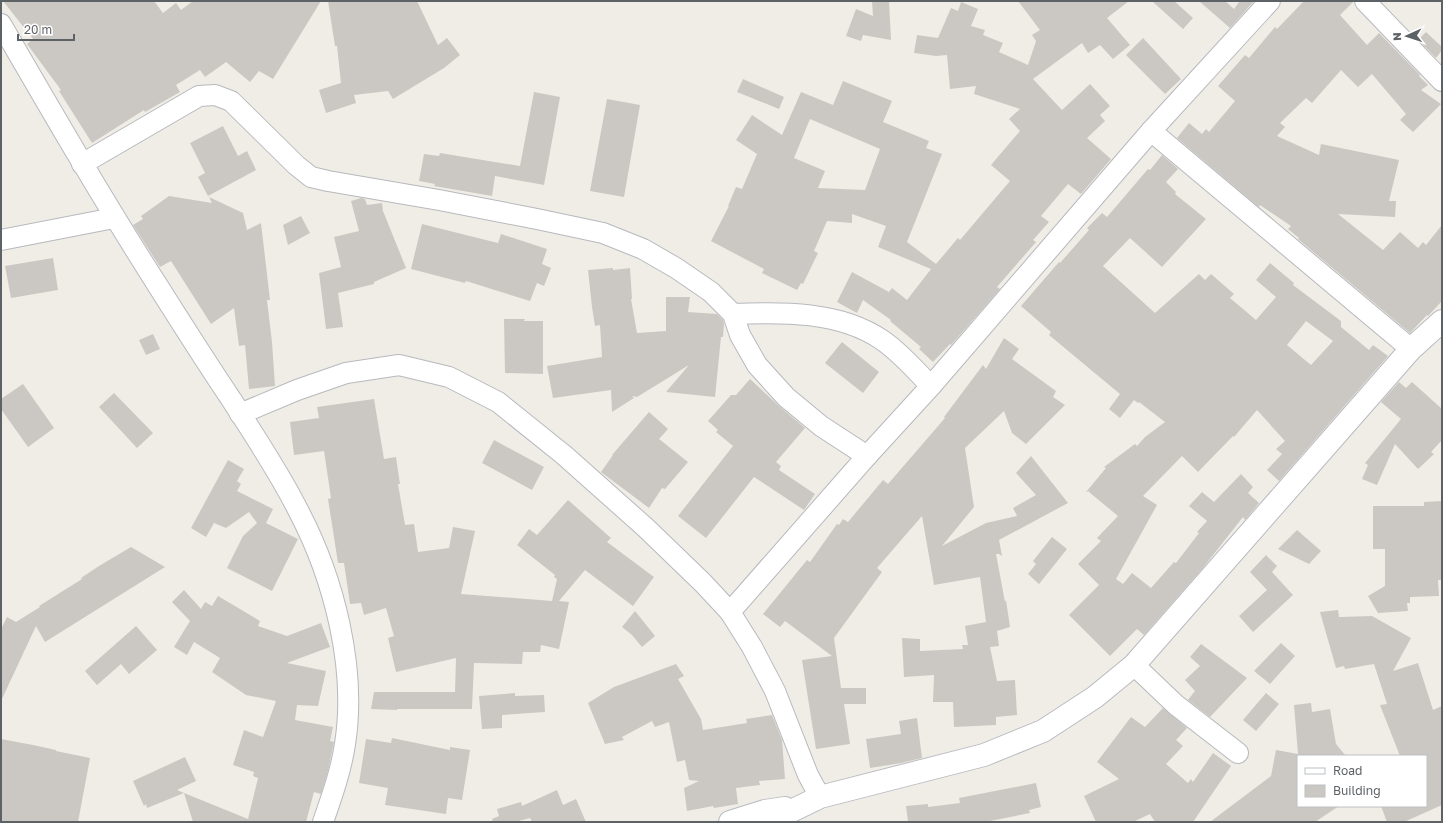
<svg xmlns="http://www.w3.org/2000/svg" width="1443" height="823" viewBox="0 0 1443 823" font-family="'Golos Text',sans-serif">
<rect width="100%" height="100%" fill="#f0ede6"/>
<g fill="#cbc8c3" fill-rule="evenodd">
<polygon points="3,1 154,1 163,13 176,3 181,10 193,1 321,1 273,79 259,71 250,82 226,62 205,77 200,70 176,85 180,92 145,112 144,110 92,143 59,91 61,90 27,44 33,39"/>
<polygon points="328,1 417,1 438,45 447,38 460,55 444,68 393,99 388,91 354,95 356,103 326,113 319,90 341,83 337,46 335,46"/>
<polygon points="872,1 889,1 891,40 863,35 861,41 846,36 856,9 873,16"/>
<path d="M 1018,1 L 1129,1 L 1107,18 L 1130,45 L 1113,59 L 1100,45 L 1088,53 L 1082,43 L 1033,79 L 1062,110 L 1090,84 L 1110,106 L 1100,115 L 1105,121 L 1087,138 L 1111,159 L 1081,194 L 1068,184 L 1041,216 L 1049,222 L 1033,240 L 1036,242 L 997,287 L 1000,289 L 951,345 L 950,344 L 933,362 L 919,349 L 921,347 L 890,321 L 891,320 L 863,300 L 857,313 L 837,302 L 852,272 L 889,292 L 892,288 L 907,300 L 931,269 L 878,247 L 886,226 L 852,214 L 852,223 L 827,221 L 814,251 L 818,253 L 803,284 L 801,283 L 797,290 L 762,273 L 764,269 L 711,241 L 729,206 L 728,206 L 736,187 L 742,189 L 757,154 L 736,140 L 752,115 L 782,135 L 801,92 L 833,105 L 843,81 L 892,101 L 883,122 L 929,141 L 926,148 L 942,154 L 907,242 L 936,264 L 958,238 L 960,240 L 1010,181 L 991,165 L 1020,131 L 1009,119 L 1020,109 L 974,94 L 976,86 L 950,89 L 947,55 L 936,56 L 914,53 L 917,35 L 938,38 L 951,8 L 958,11 L 961,2 L 978,9 L 971,26 L 985,30 L 983,35 L 1003,43 L 999,52 L 1028,65 L 1036,41 L 1032,35 L 1040,30 ZM 810,119 L 880,149 L 865,190 L 818,188 L 825,171 L 794,158 Z"/>
<polygon points="1152,1 1174,1 1193,18 1183,29"/>
<polygon points="1199,1 1225,1 1234,9 1240,1 1254,1 1230,28"/>
<polygon points="1304,1 1354,1 1340,15 1367,45 1379,33 1420,75 1419,76 1428,85 1421,90 1441,104 1413,132 1400,120 1406,114 1372,74 1358,87 1341,70 1312,103 1306,98 1280,123 1285,127 1277,136 1319,155 1321,144 1399,160 1389,201 1396,201 1395,217 1338,214 1383,250 1400,232 1418,248 1423,242 1426,245 1442,225 1442,301 1428,316 1427,315 1410,333 1298,239 1299,238 1288,229 1291,226 1260,205 1259,207 1177,138 1189,123 1202,134 1206,129 1209,132 1235,101 1218,86 1245,55 1249,58 1275,27 1277,29"/>
<polygon points="1426,32 1442,47 1442,50 1436,58 1418,40"/>
<polygon points="1143,38 1181,79 1165,94 1126,55"/>
<polygon points="743,79 784,97 779,109 737,92"/>
<polygon points="534,92 560,97 544,185 495,176 492,196 434,186 435,184 419,181 424,154 439,156 440,153 520,166"/>
<polygon points="607,99 640,105 624,197 590,191"/>
<polygon points="223,126 238,156 247,151 256,170 208,196 198,177 205,173 190,143"/>
<path d="M 1162,155 L 1178,169 L 1166,182 L 1176,192 L 1175,194 L 1206,219 L 1162,267 L 1130,238 L 1103,266 L 1155,313 L 1199,274 L 1205,280 L 1211,274 L 1234,294 L 1230,298 L 1256,320 L 1276,297 L 1256,280 L 1270,263 L 1294,283 L 1293,285 L 1341,321 L 1341,327 L 1369,350 L 1373,345 L 1388,356 L 1279,481 L 1267,470 L 1282,454 L 1276,449 L 1285,441 L 1257,410 L 1234,437 L 1233,436 L 1198,472 L 1182,456 L 1143,496 L 1157,505 L 1116,579 L 1123,584 L 1132,573 L 1151,588 L 1174,562 L 1176,563 L 1199,533 L 1197,532 L 1207,521 L 1189,506 L 1202,492 L 1214,502 L 1241,474 L 1253,487 L 1248,493 L 1259,503 L 1245,520 L 1243,517 L 1202,569 L 1144,635 L 1137,629 L 1110,656 L 1069,615 L 1099,585 L 1078,564 L 1101,541 L 1097,538 L 1118,516 L 1089,492 L 1090,491 L 1086,492 L 1106,468 L 1104,467 L 1135,444 L 1137,446 L 1145,437 L 1165,422 L 1139,402 L 1138,403 L 1134,400 L 1120,418 L 1109,409 L 1120,394 L 1049,335 L 1051,332 L 1021,306 L 1059,262 L 1060,263 L 1089,230 L 1087,228 L 1102,213 L 1107,217 L 1148,169 L 1150,170 ZM 1306,321 L 1333,341 L 1311,365 L 1287,345 Z"/>
<polygon points="169,196 212,203 209,197 243,213 247,230 261,223 270,300 267,300 272,342 275,386 249,389 245,345 239,346 234,308 211,324 171,261 160,267 133,225 143,219 141,216"/>
<polygon points="361,198 365,199 367,205 382,203 383,211 406,268 374,282 374,284 338,293 343,327 326,329 319,273 341,267 334,237 359,231 351,201"/>
<polygon points="301,216 310,233 288,245 283,225"/>
<polygon points="422,224 498,243 501,234 547,249 542,264 551,268 544,286 537,283 530,301 466,281 465,283 411,269"/>
<polygon points="53,258 58,290 11,298 5,266"/>
<polygon points="613,268 613,270 630,268 632,299 631,299 637,333 666,331 666,297 690,297 688,312 717,314 723,320 724,324 723,337 721,337 715,397 666,392 689,365 637,397 632,396 634,398 612,412 611,390 553,398 547,366 602,357 600,325 595,326 592,307 588,270"/>
<polygon points="504,319 525,319 524,321 543,321 543,374 505,373"/>
<polygon points="153,334 160,349 146,355 139,340"/>
<polygon points="1004,338 1019,349 1012,359 1056,391 1053,397 1065,405 1026,444 1012,433 1004,411 965,448 974,507 942,546 986,523 1017,516 1013,508 1036,495 1016,473 1031,456 1068,503 999,540 1002,556 999,554 996,554 1005,602 1006,600 1010,627 997,631 999,646 990,647 997,681 1015,680 1017,715 996,717 996,725 954,727 953,702 933,702 934,675 904,677 902,638 920,639 920,651 963,649 962,645 968,645 965,626 986,622 980,577 934,585 922,516 877,568 882,572 834,638 841,688 866,688 866,704 844,704 850,744 816,749 802,660 832,656 785,621 780,627 763,614 807,560 810,562 837,524 839,525 843,519 848,522 883,480 888,484 945,418 944,417 983,365 986,369"/>
<polygon points="842,342 879,372 863,393 825,363"/>
<polygon points="750,379 779,406 805,428 776,462 781,466 779,470 815,494 804,510 754,477 706,538 678,516 733,446 716,432 718,430 708,421 731,395 736,395"/>
<polygon points="1399,382 1406,388 1412,382 1442,409 1442,440 1431,452 1434,454 1418,469 1395,444 1377,485 1362,479 1368,465 1365,463 1401,419 1381,402"/>
<polygon points="23,384 54,428 28,447 1,409 1,399"/>
<polygon points="114,393 153,433 137,448 99,407"/>
<polygon points="374,399 384,459 396,457 400,484 398,484 405,525 414,524 418,552 449,548 453,527 475,531 461,594 552,601 557,579 554,577 555,575 517,545 529,529 537,535 568,500 611,538 607,542 654,577 633,606 585,570 559,601 569,602 559,649 541,645 540,652 523,652 522,664 474,663 472,709 397,709 397,710 371,709 374,692 455,692 456,658 396,672 388,638 394,636 386,608 364,615 361,603 350,604 344,563 338,563 328,499 331,498 324,451 294,455 290,422 319,418 317,407"/>
<polygon points="649,412 668,429 659,439 688,462 665,489 662,488 649,508 601,472 613,455 612,455"/>
<polygon points="494,440 544,467 532,490 482,463"/>
<polygon points="228,460 244,469 237,481 241,484 237,491 273,509 266,523 298,539 272,591 227,568 243,536 257,523 249,512 226,528 214,523 206,537 191,528"/>
<polygon points="1442,501 1442,580 1438,580 1439,596 1410,597 1410,603 1407,603 1408,611 1378,613 1368,596 1385,586 1385,549 1373,549 1373,506 1424,506 1424,502"/>
<polygon points="1297,530 1321,551 1309,564 1278,549"/>
<polygon points="1052,537 1067,549 1039,584 1028,574 1036,564 1033,561"/>
<polygon points="131,547 165,567 45,642 36,626 1,701 1,629 7,617 16,622 40,607 39,606 82,579 81,578 99,566"/>
<polygon points="1266,555 1277,566 1272,572 1293,595 1253,632 1239,616 1267,590 1250,572"/>
<polygon points="184,590 201,609 205,602 212,606 218,596 260,621 258,626 287,636 321,623 330,647 287,663 326,671 318,706 297,705 295,720 333,727 330,741 334,742 328,771 321,794 314,792 306,822 193,822 184,793 248,819 258,778 253,776 254,772 233,765 244,730 263,737 276,701 246,695 212,672 220,658 194,642 187,655 174,647 190,621 172,602"/>
<polygon points="1338,610 1339,617 1372,616 1411,638 1393,671 1418,663 1433,710 1442,706 1442,805 1404,822 1387,822 1381,806 1426,806 1426,756 1400,756 1380,705 1387,704 1374,664 1345,669 1344,666 1336,668 1320,612"/>
<polygon points="635,611 655,636 642,647 632,635 622,627"/>
<polygon points="136,626 157,650 129,674 121,664 97,685 85,671"/>
<polygon points="1281,643 1295,656 1270,684 1254,671"/>
<polygon points="1201,644 1247,678 1210,717 1188,700 1195,691 1185,680 1200,666 1190,657"/>
<polygon points="676,664 684,676 678,679 701,719 703,730 747,723 746,719 772,715 782,740 785,779 759,781 760,785 736,788 738,804 714,808 713,806 687,811 684,788 699,781 689,780 685,760 677,762 669,722 655,727 652,721 622,737 624,740 605,744 588,703 614,687"/>
<polygon points="515,693 515,696 544,695 545,712 502,715 502,728 482,729 479,696"/>
<polygon points="1266,693 1279,704 1256,731 1243,720"/>
<polygon points="1311,703 1312,712 1330,709 1336,744 1346,756 1298,756 1298,806 1339,806 1315,822 1210,822 1271,776 1276,750 1298,754 1294,705"/>
<polygon points="1163,708 1187,728 1176,740 1183,746 1166,764 1188,783 1191,779 1193,782 1213,753 1231,766 1193,822 1155,822 1150,814 1133,822 1096,822 1084,796 1119,779 1097,762 1131,717 1145,727"/>
<polygon points="917,718 922,758 901,763 870,768 866,739 901,734 899,721"/>
<polygon points="392,738 450,750 450,747 470,750 462,800 448,798 446,814 385,805 388,788 359,783 366,739 391,743"/>
<polygon points="1,739 33,745 56,750 56,751 90,758 78,822 1,822"/>
<polygon points="185,757 196,781 177,790 184,793 147,808 146,804 144,806 133,781"/>
<polygon points="1036,783 1041,807 1029,810 1030,813 985,822 908,822 906,806 928,804 928,807 960,803 959,798"/>
<polygon points="557,790 563,805 576,799 586,822 532,822 530,818 515,822 493,822 492,819 499,816 497,809 521,802 522,806"/>
</g>
<g fill="none" stroke-linecap="round" stroke-linejoin="round">
<g stroke="#b6b9bd" stroke-width="22">
<g id="street">
<polyline points="1365,1 1442,81"/>
<path d="M 1,24 C 52,112 103,200 158,286 C 182,324 206,362 231,399 C 254,435 279,472 298,510 C 334,578 357,668 345,744 C 341,771 332,796 323,822"/>
<polyline points="1151,131 1411,349"/>
<polyline points="82,164 199,96 215,95 231,101 296,165 311,177 328,181 439,200 537,219 603,233 643,249 676,268 711,292 733,314 740,335 757,365 786,397 821,426 867,456"/>
<polyline points="1,240 114,218"/>
<path d="M 733,314 C 782,312 840,311 882,340 C 900,352 915,370 931,386"/>
<polyline points="240,414 297,390 346,373 399,365 449,377 498,402 564,455 646,528 703,583 730,612 752,647 775,691 808,775 820,797"/>
<polyline points="730,612 867,456 931,386 1151,131 1270,1"/>
<polyline points="1134,665 1176,705 1238,753"/>
</g>
</g>
<g stroke="#b7bbc0" stroke-width="24">
<g id="secondary">
<polyline points="730,822 765,811 785,808"/>
<polyline points="769,822 820,797 984,755 1043,731 1095,697 1134,665 1411,349 1442,321"/>
</g>
</g>
<use href="#street" stroke="#fff" stroke-width="20"/>
<use href="#secondary" stroke="#fff" stroke-width="22"/>
</g>
<rect width="1443" height="823" fill="none" stroke="#5d6266" stroke-width="4"/>
<rect x="1297" y="755" width="130" height="52" fill="#ffffff" stroke="#bec0c2"/>
<rect x="1305" y="768" width="20" height="6" fill="#ffffff" stroke="#bec0c2"/>
<text x="1333" y="775" font-size="12" fill="#5d6266">Road</text>
<rect x="1305" y="785" width="20" height="12" fill="#cbc8c3" stroke="#bec0c2"/>
<text x="1333" y="795" font-size="12" fill="#5d6266">Building</text>
<g transform="translate(1407 36) rotate(267)" stroke="#ffffff" stroke-width="3" paint-order="stroke">
<path d="M0-3L7 15L0 10L-7 15Z" fill="#5d6266"/>
<text y="-6" font-size="11" font-weight="bold" text-anchor="middle" fill="#5d6266">N</text>
</g>
<path d="M18 34v6h56v-6" fill="none" stroke="#5d6266" stroke-width="2"/>
<text x="24" y="34" font-size="12" fill="#5d6266" stroke="#ffffff" stroke-width="3" paint-order="stroke">20 m</text>
</svg>
